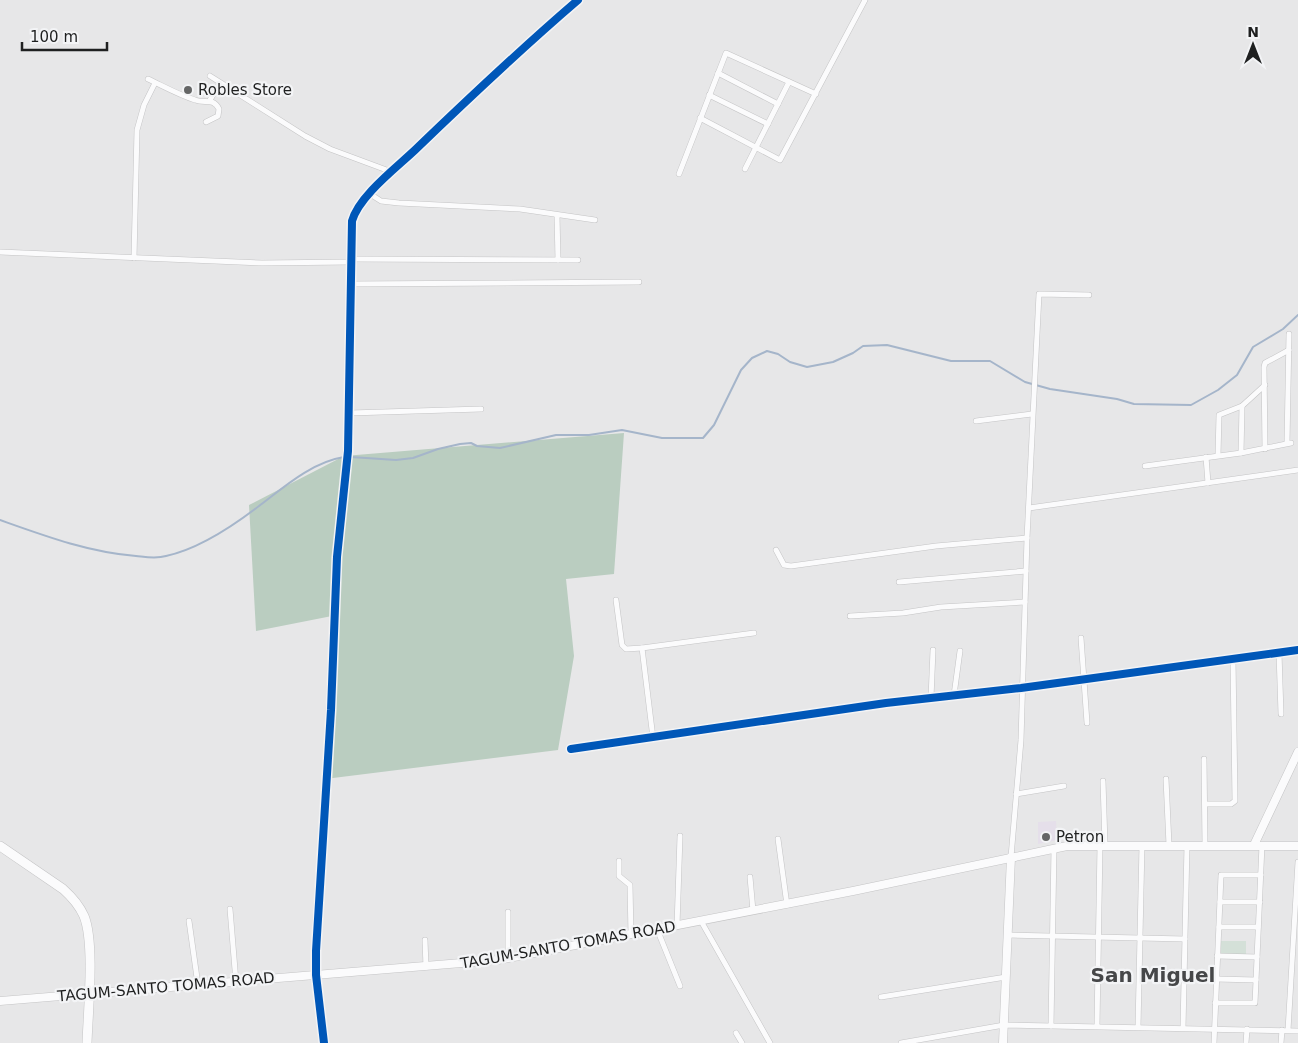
<svg xmlns="http://www.w3.org/2000/svg" width="1298" height="1043" viewBox="0 0 1298 1043" font-family="'DejaVu Sans',sans-serif">
<rect width="100%" height="100%" fill="#e7e7e8"/>
<polygon fill="#e5dfea" points="1056,821 1057,840 1038,844 1038,822"/>
<rect fill="#d4e0d8" x="1221" y="941" width="25" height="13"/>
<polygon fill="#bacdc0" points="624,433 614,574 566,579 574,656 558,750 325,779 332,616 256,631 249,505 344,456"/>
<g fill="none" stroke-linecap="round" stroke-linejoin="round">
<g stroke="#a5b5ca" stroke-width="2">
<polyline points="351,457 396,460 413,458 438,449 460,444 471,443 477,446 500,448 556,435 589,435 622,430 662,438 703,438 714,425 741,370 752,358 767,351 778,354 790,362 807,367 833,362 853,353 863,346 887,345 951,361 990,361 1025,382 1050,389 1117,399 1134,404 1191,405 1218,390 1237,375 1253,347 1283,329 1298,315"/>
<path d="M 0,520 C 45,536 88,552 136,556 C 146,557 156,559 166,556 C 199,549 233,526 259,506 C 284,487 312,462 344,457"/>
</g>
<g stroke="#c4c4c5" stroke-width="6">
<g id="street">
<polyline points="718,73 778,104"/>
<polyline points="210,76 305,136 330,149 392,172"/>
<path d="M 148,79 C 163,86 179,95 195,100 C 205,104 213,97 219,109 L 218,116 L 206,122"/>
<polyline points="709,95 768,124"/>
<polyline points="210,100 220,83"/>
<polyline points="700,118 780,160 865,0"/>
<polyline points="745,169 789,82"/>
<polyline points="679,174 726,53 816,94"/>
<polyline points="370,194 381,201 399,203 520,209 595,220"/>
<polyline points="557,215 558,260"/>
<polyline points="0,252 262,263 350,262"/>
<polyline points="134,258 137,130 144,105 155,83"/>
<polyline points="350,259 578,260"/>
<polyline points="350,284 639,282"/>
<polyline points="350,413 481,409"/>
<polyline points="976,421 1032,414"/>
<polyline points="1287,443 1289,334"/>
<polyline points="1265,449 1264,367 1265,363 1289,350"/>
<polyline points="1241,453 1242,406"/>
<polyline points="1218,455 1219,415 1242,406 1265,385"/>
<polyline points="1206,457 1208,483"/>
<polyline points="1145,466 1241,453 1291,443"/>
<polyline points="1029,508 1298,470"/>
<polyline points="776,550 784,565 791,566 936,546 1027,538"/>
<polyline points="899,582 1026,571"/>
<polyline points="616,600 622,645 626,649 642,648"/>
<polyline points="850,616 903,613 941,607 1025,602"/>
<polyline points="1081,638 1087,723"/>
<polyline points="1279,653 1281,714"/>
<polyline points="954,695 960,651"/>
<polyline points="931,698 933,650"/>
<polyline points="653,738 642,648 754,633"/>
<polyline points="571,749 886,703 1021,688 1298,650"/>
<polyline points="1204,759 1205,845"/>
<polyline points="1166,779 1169,845"/>
<polyline points="1103,781 1105,845"/>
<polyline points="1016,794 1064,786"/>
<polyline points="1205,804 1231,804 1235,801 1233,659"/>
<polyline points="778,839 787,905"/>
<polyline points="1011,857 1021,740 1027,538 1039,294 1089,295"/>
<polyline points="619,861 619,876 630,885 631,935"/>
<polyline points="750,877 753,911"/>
<polyline points="1220,902 1260,902"/>
<polyline points="230,909 236,982"/>
<polyline points="189,921 198,985"/>
<polyline points="701,921 770,1043"/>
<polyline points="677,926 680,836"/>
<polyline points="1219,927 1258,927"/>
<polyline points="657,929 680,986"/>
<polyline points="1008,935 1185,939"/>
<polyline points="425,940 426,967"/>
<polyline points="1217,956 1257,957"/>
<polyline points="508,958 508,912"/>
<polyline points="316,975 324,1043"/>
<polyline points="1216,979 1256,980"/>
<polyline points="881,997 1006,977"/>
<polyline points="1215,1003 1255,1003 1262,845"/>
<polyline points="1051,1026 1054,848"/>
<polyline points="1097,1026 1100,845"/>
<polyline points="1138,1027 1142,845"/>
<polyline points="1183,1028 1187,845"/>
<polyline points="1288,1030 1298,862"/>
<polyline points="736,1033 742,1043"/>
<polyline points="901,1043 1004,1025 1298,1031"/>
<polyline points="1214,1043 1221,875 1261,875"/>
<polyline points="1246,1043 1247,1029"/>
<polyline points="1281,1043 1282,1030"/>
</g>
</g>
<g stroke="#c4c4c5" stroke-width="9">
<g id="secondary">
<polyline points="1254,845 1298,752"/>
<path d="M 316,975 L 317,920 L 327,782 L 337,557 L 349,431 L 352,221 C 359,196 396,168 415,150 C 468,99 522,48 578,0"/>
<polyline points="0,1001 498,960 853,891 1067,846 1298,846"/>
<polyline points="1003,1043 1011,857"/>
</g>
</g>
<g stroke="#c4c4c5" stroke-width="10">
<path id="primary" d="M 0,846 L 63,889 C 72,897 79,905 84,916 C 95,943 88,1012 87,1043"/>
</g>
<use href="#street" stroke="#fbfbfc" stroke-width="5"/>
<use href="#secondary" stroke="#fbfbfc" stroke-width="8"/>
<use href="#primary" stroke="#fbfbfc" stroke-width="9"/>
<g stroke="#f3f4f6" stroke-width="11">
<g id="cycleway">
<polyline points="571,749 886,703 1021,688 1298,650"/>
<path d="M 324,1043 L 316,975 L 316,951 L 331,710 L 337,557 L 348,451 L 352,221 C 359,196 396,168 415,150 C 468,99 522,48 578,0"/>
</g>
</g>
<use href="#cycleway" stroke="#0057b8" stroke-width="8"/>
</g>
<g fill="#656666" stroke="#f3f4f6" stroke-width="2">
<circle cx="188" cy="90" r="5"/>
<circle cx="1046" cy="837" r="5"/>
</g>
<g text-anchor="middle" dominant-baseline="central" stroke-width="4.5" stroke-linejoin="round" paint-order="stroke">
<g font-size="15" fill="#1f2020" stroke="#f3f4f6" text-anchor="start">
<text x="198" y="90">Robles Store</text>
<text x="1056" y="837">Petron</text>
</g>
<g font-size="15" fill="#1f2020" stroke="#f3f4f6">
<text transform="translate(568 945) rotate(-10)">TAGUM-SANTO TOMAS ROAD</text>
<text transform="translate(166 987) rotate(-5)">TAGUM-SANTO TOMAS ROAD</text>
</g>
<g font-size="20" font-weight="bold" fill="#464749" stroke="#f3f4f6">
<text x="1153" y="975">San Miguel</text>
</g>
</g>
<g transform="translate(1253 45)" stroke="#f3f4f6" stroke-width="4" paint-order="stroke">
<path d="M0-4L9 19L0 12L-9 19Z" fill="#1f2020"/>
<text y="-8" font-size="14" font-weight="bold" text-anchor="middle" fill="#1f2020">N</text>
</g>
<path d="M22 42v8h85v-8" fill="none" stroke="#1f2020" stroke-width="2.5"/>
<text x="30" y="42" font-size="15" fill="#1f2020" stroke="#f3f4f6" stroke-width="4" paint-order="stroke">100 m</text>
</svg>
